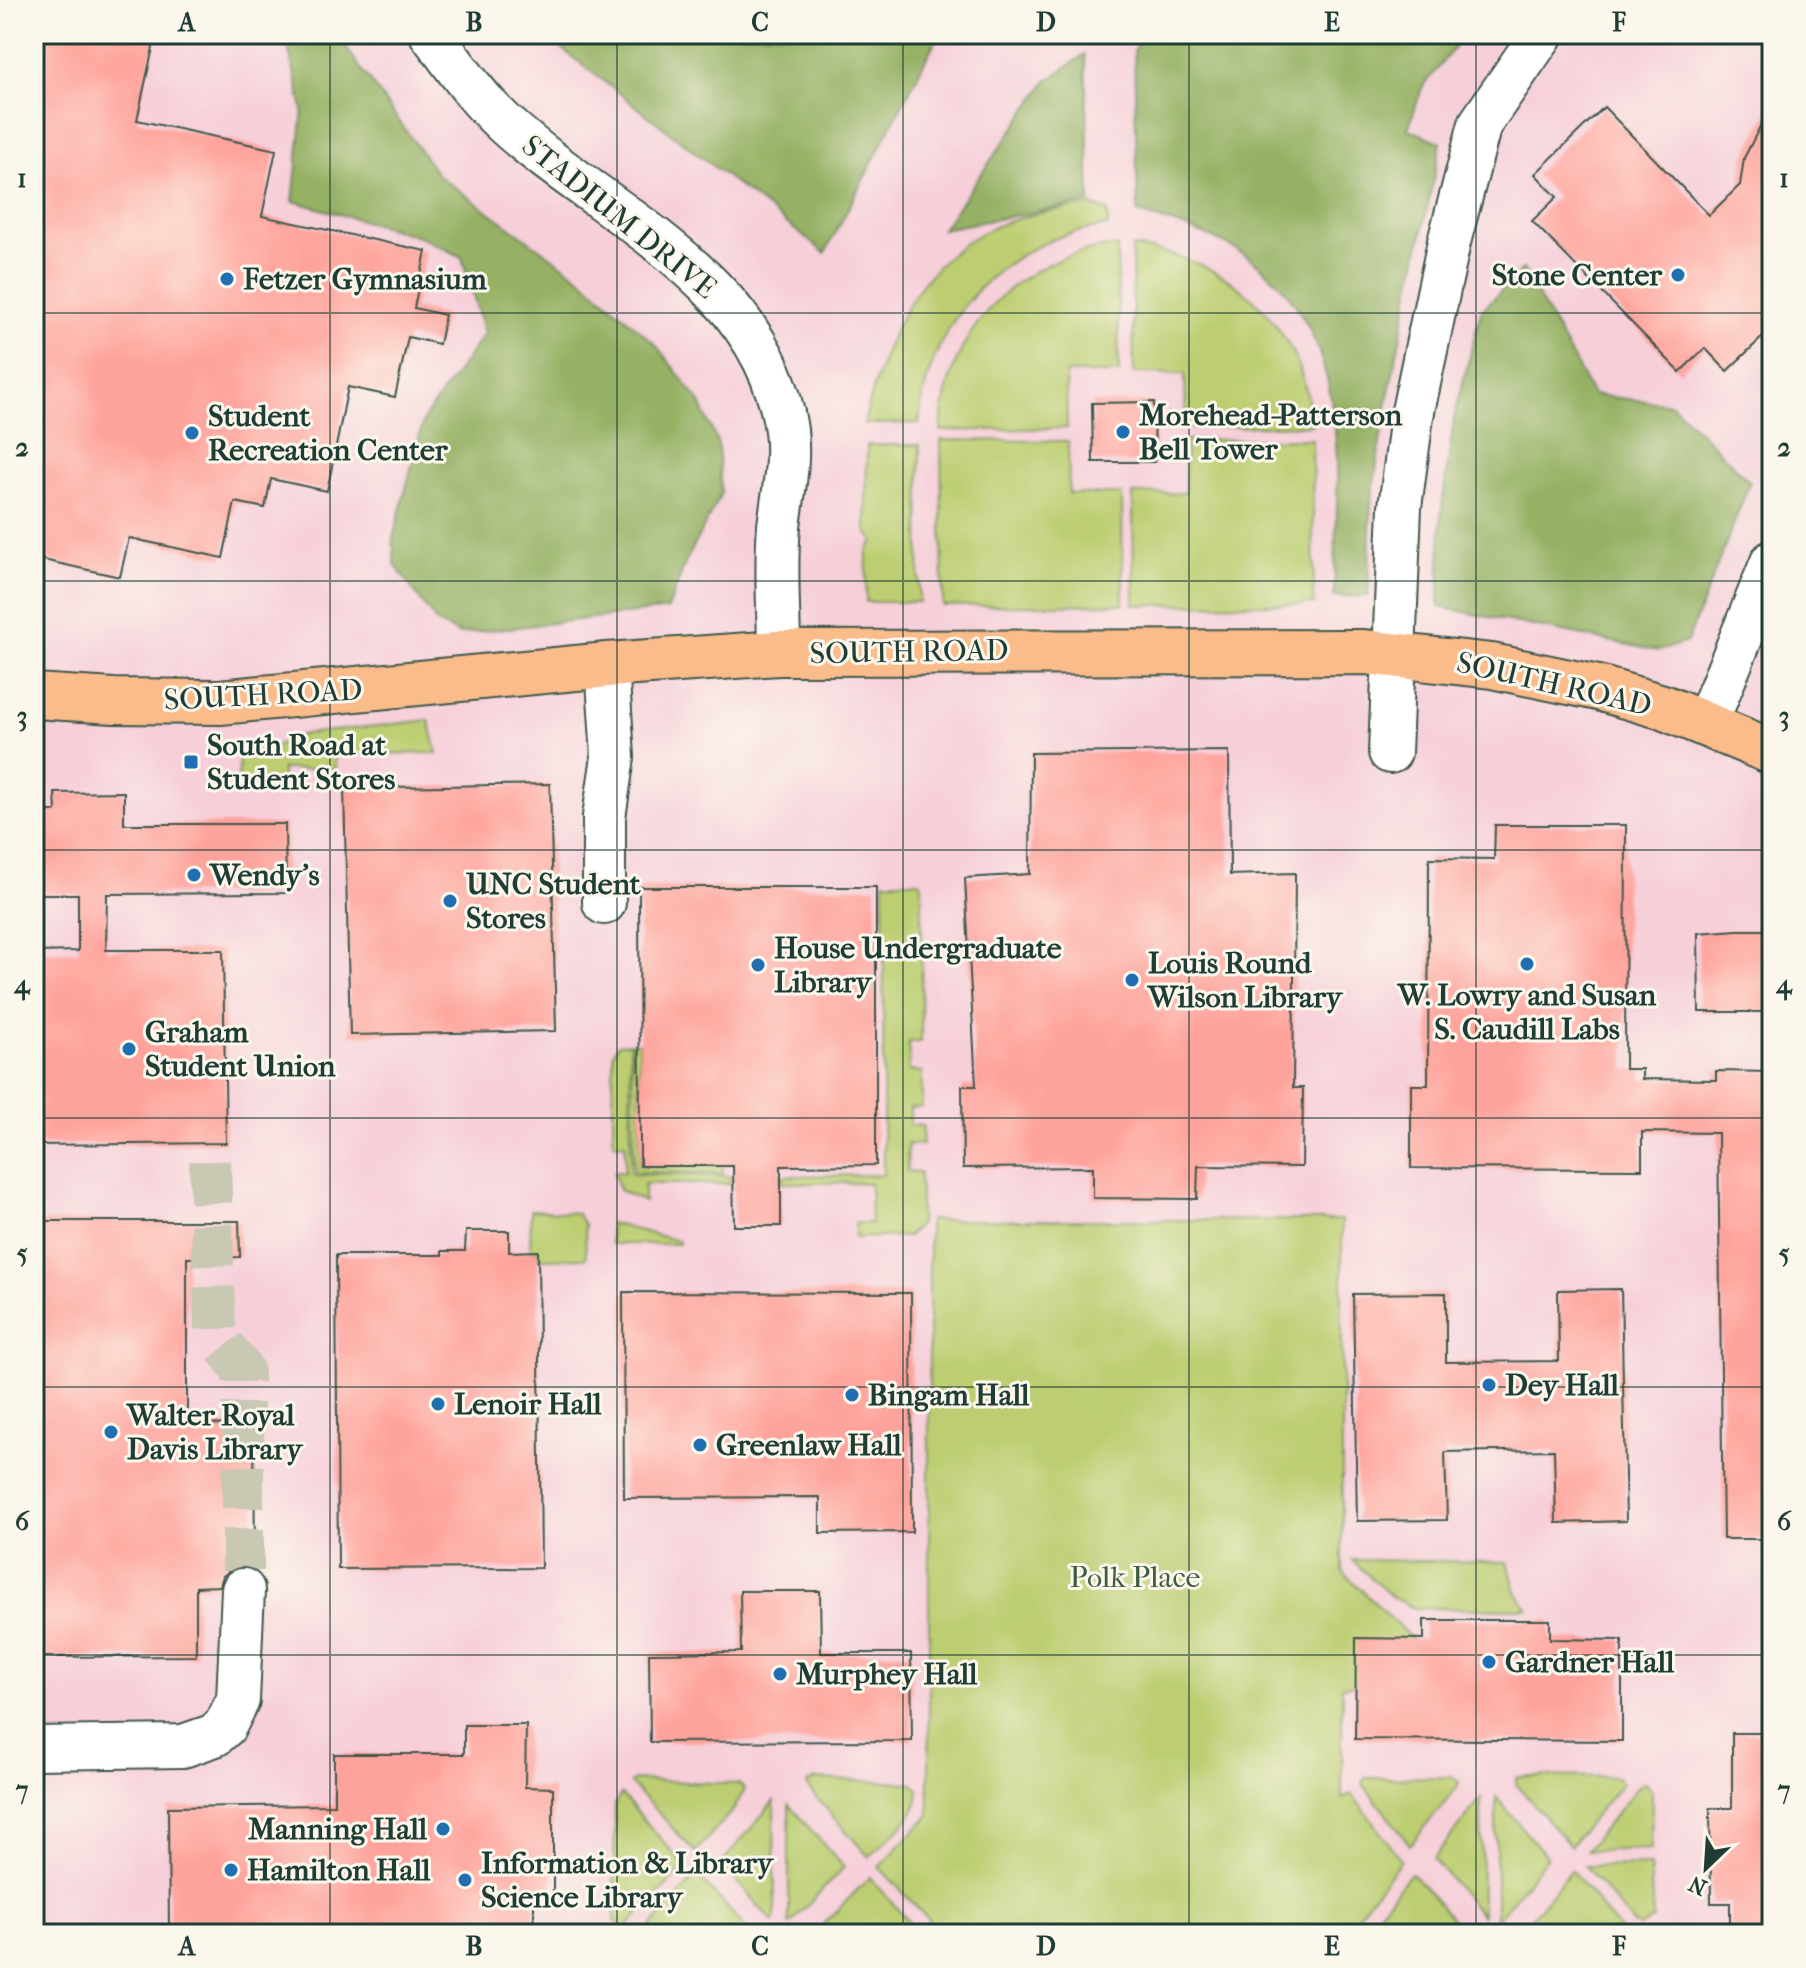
<svg xmlns="http://www.w3.org/2000/svg" width="1806" height="1968" viewBox="0 0 1806 1968" font-family="'IM FELL French Canon',serif">
<rect width="100%" height="100%" fill="#fbf7ec"/>
<filter id="ink" filterUnits="userSpaceOnUse"><feTurbulence type="fractalNoise" baseFrequency=".0125" numOctaves="2"/><feDisplacementMap in="SourceGraphic" scale="16" xChannelSelector="R" yChannelSelector="G"/><feConvolveMatrix kernelMatrix="1 2 1 2 8 2 1 2 1" color-interpolation-filters="sRGB"/></filter>
<filter id="wash" filterUnits="userSpaceOnUse"><feTurbulence type="fractalNoise" baseFrequency=".006" numOctaves="4" result="noise"/><feDisplacementMap in="SourceGraphic" scale="32" xChannelSelector="R" yChannelSelector="G"/><feGaussianBlur stdDeviation="1.8" result="paint"/><feColorMatrix in="noise" values="0 0 0 0 0 0 0 0 0 0 0 0 0 0 0 0 0 1.4 0 .05"/><feComposite in="paint" operator="in"/></filter>
<g filter="url(#wash)">
<rect width="100%" height="100%" fill="#f4ebd3"/>
<rect fill="#f6cfd9" x="34" y="34" width="1738" height="1900"/>
<g fill="#bcce71" stroke="#6e8652" stroke-width="2">
<path d="M 1091,205 L 1108,211 L 1108,226 C 1003,238 928,320 919,423 L 864,424 C 881,352 909,274 978,235 C 1011,216 1054,210 1091,205 Z"/>
<path d="M 1117,246 L 1119,373 L 1066,373 L 1067,428 L 941,431 C 945,332 1017,254 1117,246 Z"/>
<path d="M 1132,247 C 1233,259 1302,323 1312,425 L 1186,428 L 1185,374 L 1134,373 Z"/>
<polygon points="1312,439 1314,604 1134,605 1133,494 1185,493 1186,440"/>
<polygon points="941,440 1068,441 1069,494 1122,494 1123,604 943,606"/>
<polygon points="867,445 920,445 919,602 866,602 867,551 874,541 866,531"/>
<polygon points="429,720 437,753 335,754 335,769 282,769 282,791 238,791 239,757 250,756 304,734"/>
<polygon points="884,881 920,881 922,885 921,1042 909,1042 909,1071 922,1072 922,1107 910,1108 910,1125 923,1126 922,1145 908,1144 907,1171 920,1172 920,1224 908,1236 855,1238 855,1223 871,1223 870,1183 782,1183 782,1176 883,1175"/>
<polygon points="630,1043 631,1174 730,1176 730,1184 644,1184 644,1202 619,1190 614,1172 625,1172 625,1144 613,1143 613,1053 618,1044"/>
<polygon points="632,1043 639,1043 640,1166 723,1166 723,1173 634,1172"/>
<polygon points="531,1210 576,1213 585,1225 586,1258 538,1259 538,1251 530,1251"/>
<polygon points="929,1220 1342,1220 1342,1571 1412,1639 1356,1685 1342,1686 1342,1799 1352,1794 1401,1860 1343,1934 929,1934 928,1919 879,1867 929,1816"/>
<polygon points="610,1223 679,1241 679,1244 611,1244"/>
<polygon points="1352,1560 1508,1562 1516,1592 1528,1609 1414,1608 1393,1598"/>
<polygon points="1525,1776 1617,1777 1622,1783 1570,1846 1516,1784 1516,1778"/>
<polygon points="1453,1777 1459,1782 1456,1789 1410,1845 1363,1784 1365,1778"/>
<path d="M 816,1779 L 912,1783 L 919,1790 C 920,1817 887,1839 869,1857 L 809,1789 L 807,1783 Z"/>
<polygon points="634,1780 739,1784 745,1789 734,1809 695,1852 630,1783"/>
<polygon points="1645,1783 1652,1791 1651,1849 1586,1851 1639,1785"/>
<polygon points="621,1794 685,1866 624,1930 614,1920 615,1804"/>
<polygon points="1496,1797 1547,1857 1496,1921"/>
<polygon points="1481,1798 1482,1916 1433,1859"/>
<polygon points="774,1801 775,1919 773,1922 721,1864"/>
<polygon points="789,1805 844,1867 790,1924 789,1922"/>
<polygon points="1650,1865 1653,1919 1640,1927 1633,1924 1585,1866"/>
<polygon points="1571,1870 1623,1934 1518,1934"/>
<polygon points="1411,1873 1413,1874 1465,1934 1361,1934"/>
<polygon points="697,1875 747,1929 752,1934 644,1934"/>
<polygon points="870,1877 919,1934 814,1934"/>
</g>
<g fill="#95b163" stroke="#5a774c" stroke-width="2">
<polygon points="285,34 341,34 347,49 438,175 582,279 656,345 699,401 718,444 721,494 686,561 668,609 460,634 437,623 395,565 393,538 424,419 484,334 462,257 421,237 293,201 303,109"/>
<polygon points="543,34 939,34 825,253"/>
<path d="M 1143,34 L 1465,34 L 1422,88 L 1408,129 L 1441,142 L 1384,416 L 1371,505 L 1368,596 L 1334,597 C 1336,490 1356,351 1266,271 C 1231,239 1182,226 1138,213 L 1134,50 Z"/>
<polygon points="1085,54 1090,202 942,229 1047,81"/>
<polygon points="1523,269 1593,395 1672,404 1750,482 1687,642 1658,651 1439,607 1441,515 1454,418 1481,311"/>
</g>
<g id="blocks">
<g fill="#fea39b">
<polygon points="34,34 156,34 137,120 276,150 262,216 426,251 414,308 445,315 439,344 408,337 395,397 348,387 327,491 271,479 265,508 235,502 223,558 129,538 120,577 34,558"/>
<polygon points="1772,103 1772,328 1727,371 1705,348 1680,372 1532,221 1557,197 1535,174 1604,107 1709,215 1740,185 1744,158"/>
<polygon points="1154,402 1155,462 1093,462 1092,403"/>
<polygon points="1229,751 1230,875 1295,873 1293,1088 1303,1088 1302,1167 1198,1166 1197,1199 1093,1198 1093,1167 963,1168 962,1086 976,1086 965,878 1030,874 1031,753"/>
<polygon points="550,784 556,1031 350,1035 344,788"/>
<polygon points="124,792 124,824 285,824 286,893 107,894 106,950 223,950 226,1143 34,1145 34,952 78,951 78,894 34,894 34,811 56,811 55,793"/>
<polygon points="1495,825 1626,825 1625,1069 1642,1069 1642,1079 1716,1080 1716,1071 1772,1072 1772,1539 1723,1539 1718,1133 1642,1132 1642,1169 1411,1168 1411,1085 1428,1085 1429,858 1494,859"/>
<polygon points="639,887 876,887 876,1165 781,1166 781,1226 734,1226 733,1166 640,1166"/>
<polygon points="1737,930 1772,930 1772,1012 1699,1012 1698,933"/>
<polygon points="34,1221 239,1221 240,1257 187,1258 187,1424 254,1425 255,1569 233,1568 223,1576 220,1586 196,1587 196,1656 34,1657"/>
<polygon points="466,1231 509,1231 509,1252 538,1251 541,1568 338,1569 336,1255 442,1255 442,1251 465,1251"/>
<polygon points="1621,1289 1626,1521 1556,1523 1554,1450 1445,1452 1447,1520 1357,1521 1353,1294 1446,1293 1446,1362 1559,1361 1558,1290"/>
<polygon points="623,1292 911,1293 912,1532 820,1533 820,1497 624,1498"/>
<polygon points="740,1591 820,1591 821,1653 911,1653 912,1741 650,1742 649,1653 741,1652"/>
<polygon points="1424,1620 1550,1620 1550,1639 1622,1640 1622,1741 1355,1739 1356,1638 1424,1639"/>
<polygon points="464,1725 526,1725 525,1787 553,1788 553,1902 534,1902 534,1934 169,1934 168,1807 334,1805 334,1754 464,1754"/>
<polygon points="1732,1733 1772,1733 1772,1934 1730,1934 1730,1903 1711,1903 1710,1808 1732,1808"/>
</g>
</g>
</g>
<g filter="url(#ink)">
<use href="#blocks" fill-opacity="0" stroke="#3f574c" stroke-width="2"/>
<g fill="none" stroke-linecap="round" stroke-linejoin="round">
<polyline stroke="#c9c8b3" stroke-width="42" stroke-dasharray="42 21" stroke-linecap="butt" points="210,1161 215,1335 243,1370 243,1590"/>
<g stroke="#3f574c" stroke-width="46">
<g id="minor">
<path d="M 431,34 C 454,64 476,97 504,123 C 605,216 765,278 786,430 C 790,463 783,494 779,526 C 775,568 779,612 779,653"/>
<polyline points="1706,724 1772,562"/>
<polyline points="1390,752 1400,507 1412,416 1449,242 1480,124 1542,34"/>
<polyline points="604,903 604,817 613,757 607,665"/>
<polyline points="34,1748 183,1746 215,1735 225,1726 238,1700 243,1590"/>
</g>
</g>
<g stroke="#3f574c" stroke-width="48">
<polyline id="major" points="34,696 114,701 220,702 607,665 779,653 1364,652 1492,666 1598,688 1663,707 1772,752"/>
</g>
<use href="#minor" stroke="#fff" stroke-width="42"/>
<use href="#major" stroke="#f9bc8a" stroke-width="44"/>
</g>
</g>
<path fill="none" stroke="#1f3d34" stroke-width="2" stroke-opacity="0.55" d="M 330,34 L 330,1934M 617,34 L 617,1934M 903,34 L 903,1934M 1189,34 L 1189,1934M 1476,34 L 1476,1934M 34,313 L 1772,313M 34,581 L 1772,581M 34,850 L 1772,850M 34,1118 L 1772,1118M 34,1387 L 1772,1387M 34,1655 L 1772,1655"/>
<g fill="#1f6fb2" stroke="#fbf7ec" stroke-width="3">
<circle cx="1678" cy="275" r="8"/>
<circle cx="227" cy="279" r="8"/>
<circle cx="1123" cy="432" r="8"/>
<circle cx="192" cy="433" r="8"/>
<rect x="183" y="754" width="16" height="16" rx="4"/>
<circle cx="194" cy="875" r="8"/>
<circle cx="450" cy="901" r="8"/>
<circle cx="1527" cy="964" r="8"/>
<circle cx="758" cy="965" r="8"/>
<circle cx="1132" cy="980" r="8"/>
<circle cx="129" cy="1049" r="8"/>
<circle cx="1489" cy="1385" r="8"/>
<circle cx="852" cy="1395" r="8"/>
<circle cx="438" cy="1404" r="8"/>
<circle cx="111" cy="1432" r="8"/>
<circle cx="700" cy="1445" r="8"/>
<circle cx="1489" cy="1662" r="8"/>
<circle cx="780" cy="1674" r="8"/>
<circle cx="443" cy="1829" r="8"/>
<circle cx="231" cy="1870" r="8"/>
<circle cx="465" cy="1880" r="8"/>
</g>
<g text-anchor="middle" dominant-baseline="central" stroke-width="6" stroke-linejoin="round" paint-order="stroke">
<g font-size="30" fill="#1f3d34" stroke="#fbf7ec">
<text transform="translate(619 217) rotate(39)">STADIUM DRIVE</text>
<text transform="translate(909 652) rotate(-1)">SOUTH ROAD</text>
<text transform="translate(1554 684) rotate(13)">SOUTH ROAD</text>
<text transform="translate(263 695) rotate(-3)">SOUTH ROAD</text>
</g>
<g font-size="30" font-weight="bold" fill="#1f3d34" stroke="#fbf7ec" text-anchor="start">
<text x="1662" y="275" text-anchor="end">Stone Center</text>
<text x="243" y="279">Fetzer Gymnasium</text>
<text x="1139" y="415">Morehead-Patterson<tspan x="1139" dy="34">Bell Tower</tspan></text>
<text x="208" y="416">Student<tspan x="208" dy="34">Recreation Center</tspan></text>
<text x="207" y="745">South Road at<tspan x="207" dy="34">Student Stores</tspan></text>
<text x="210" y="875">Wendy's</text>
<text x="466" y="884">UNC Student<tspan x="466" dy="34">Stores</tspan></text>
<text x="774" y="948">House Undergraduate<tspan x="774" dy="34">Library</tspan></text>
<text x="1148" y="963">Louis Round<tspan x="1148" dy="34">Wilson Library</tspan></text>
<text x="1527" y="995" text-anchor="middle">W. Lowry and Susan<tspan x="1527" dy="34">S. Caudill Labs</tspan></text>
<text x="145" y="1032">Graham<tspan x="145" dy="34">Student Union</tspan></text>
<text x="1505" y="1385">Dey Hall</text>
<text x="868" y="1395">Bingam Hall</text>
<text x="454" y="1404">Lenoir Hall</text>
<text x="127" y="1415">Walter Royal<tspan x="127" dy="34">Davis Library</tspan></text>
<text x="716" y="1445">Greenlaw Hall</text>
<text x="1505" y="1662">Gardner Hall</text>
<text x="796" y="1674">Murphey Hall</text>
<text x="427" y="1829" text-anchor="end">Manning Hall</text>
<text x="481" y="1863">Information &amp; Library<tspan x="481" dy="34">Science Library</tspan></text>
<text x="247" y="1870">Hamilton Hall</text>
</g>
<g font-size="30" fill="#3e5a40" stroke="#fbf7ec">
<text x="1135" y="1577">Polk Place</text>
</g>
</g>
<rect width="1806" height="1968" fill="none" stroke="#fbf7ec" stroke-width="88"/>
<g transform="translate(1706 1868) rotate(205)" stroke="#fbf7ec" stroke-width="6" paint-order="stroke">
<path d="M0-6L14 30L0 20L-14 30Z" fill="#1f3d34"/>
<text y="-12" font-size="22" font-weight="bold" text-anchor="middle" fill="#1f3d34">N</text>
</g>
<rect x="44" y="44" width="1718" height="1880" fill="none" stroke="#1f3d34" stroke-width="3"/>
<g font-size="26" text-anchor="middle" font-weight="bold" fill="#1f3d34">
<text x="187" y="31">A</text>
<text x="474" y="31">B</text>
<text x="760" y="31">C</text>
<text x="1046" y="31">D</text>
<text x="1332" y="31">E</text>
<text x="1619" y="31">F</text>
<text x="22" y="187">1</text>
<text x="1784" y="187">1</text>
<text x="22" y="456">2</text>
<text x="1784" y="456">2</text>
<text x="22" y="725">3</text>
<text x="1784" y="725">3</text>
<text x="22" y="993">4</text>
<text x="1784" y="993">4</text>
<text x="22" y="1262">5</text>
<text x="1784" y="1262">5</text>
<text x="22" y="1530">6</text>
<text x="1784" y="1530">6</text>
<text x="22" y="1799">7</text>
<text x="1784" y="1799">7</text>
<text x="187" y="1955">A</text>
<text x="474" y="1955">B</text>
<text x="760" y="1955">C</text>
<text x="1046" y="1955">D</text>
<text x="1332" y="1955">E</text>
<text x="1619" y="1955">F</text>
</g>
</svg>
